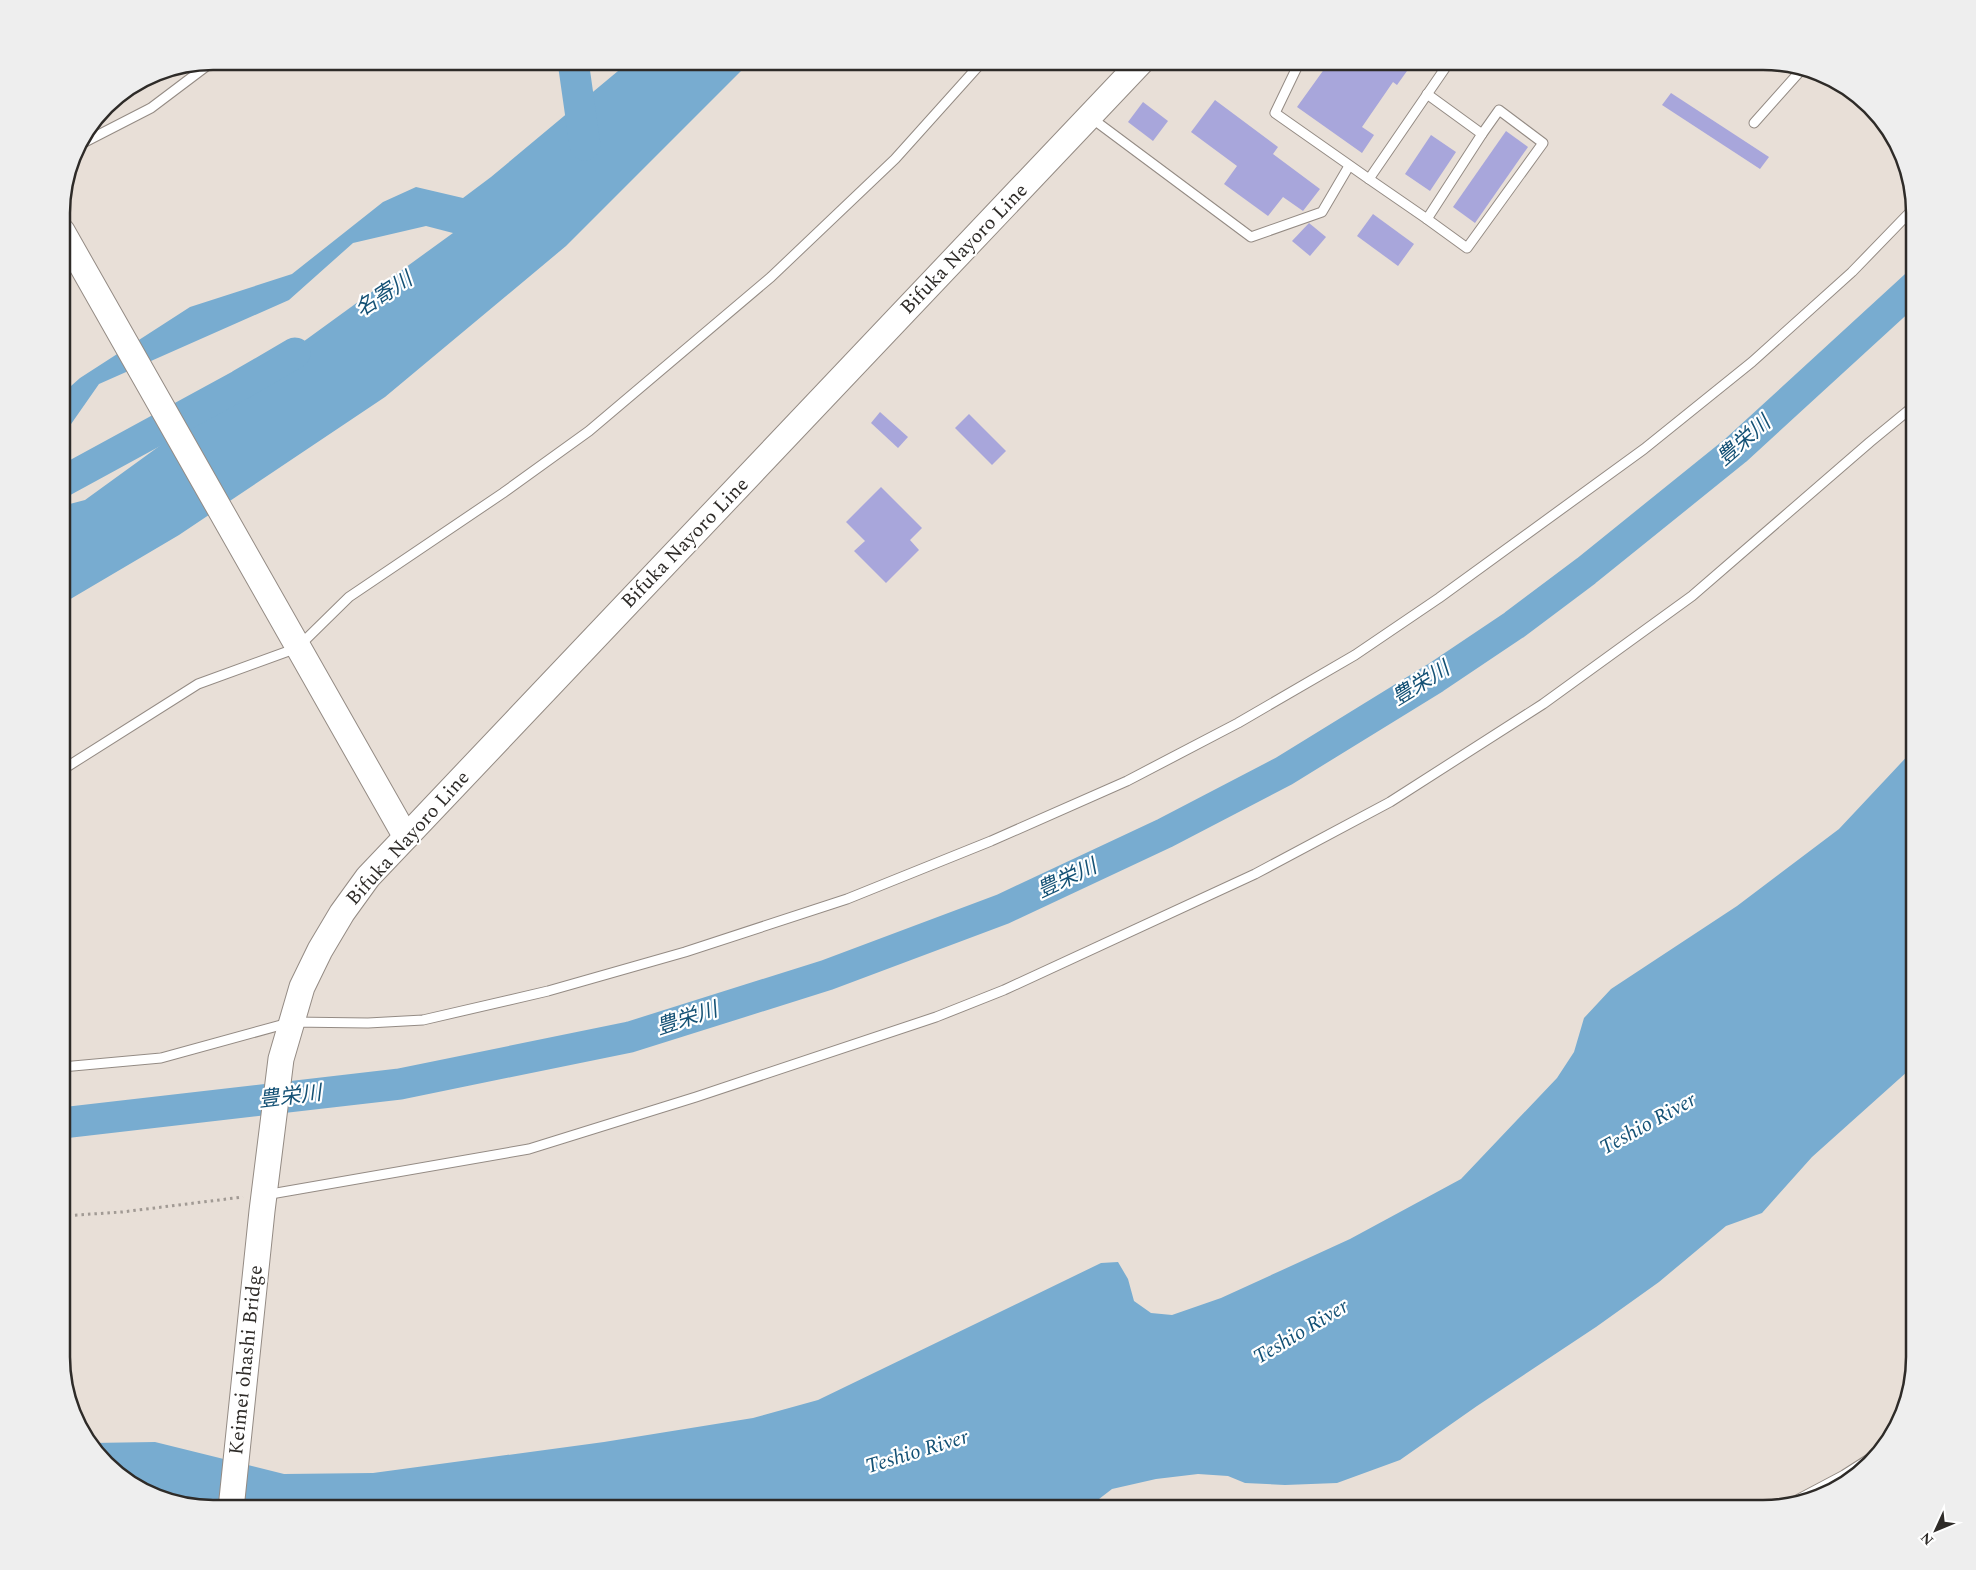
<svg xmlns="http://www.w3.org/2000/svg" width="1976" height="1570" viewBox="0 0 1976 1570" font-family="Spectral,'Noto Sans JP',serif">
<rect width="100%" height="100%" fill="#e8dfd7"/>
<g fill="#78acd0">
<polygon points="630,61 751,61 566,246 385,397 179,535 62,604 62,506 85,500 453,233 426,226 353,243 289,300 99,384 69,427 62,434 62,394 80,378 190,307 292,274 383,202 416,187 463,198 491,177"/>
<polygon points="1915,748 1915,1068 1908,1071 1812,1157 1762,1213 1726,1226 1659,1282 1596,1327 1477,1406 1400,1460 1337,1483 1285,1485 1245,1483 1228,1476 1198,1474 1156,1479 1112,1489 1086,1509 213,1509 155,1497 113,1471 91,1443 155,1442 284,1474 373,1473 604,1442 753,1418 818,1400 1101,1263 1118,1262 1128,1279 1134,1301 1151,1313 1172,1315 1221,1298 1350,1239 1461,1179 1557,1078 1574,1052 1584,1018 1611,989 1737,906 1839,829"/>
</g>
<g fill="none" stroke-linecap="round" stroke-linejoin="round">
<g stroke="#78acd0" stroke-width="31">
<polyline points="573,61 585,145"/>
<polyline points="62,482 240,385 295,353"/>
<polyline points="62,1123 400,1084 630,1037 827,975 1003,909 1165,833 1284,771 1435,678 1514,625 1586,571 1736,450 1915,286"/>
</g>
</g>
<g fill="#a8a6db">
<polygon points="1330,61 1407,61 1403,68 1407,71 1397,85 1393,82 1362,127 1374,135 1362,153 1297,107"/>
<polygon points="1671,93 1769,157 1760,169 1662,105"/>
<polygon points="1215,100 1278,147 1273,154 1320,189 1303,211 1283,197 1268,216 1224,184 1237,166 1191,132"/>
<polygon points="1143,102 1168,121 1153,141 1128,122"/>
<polygon points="1506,131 1528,147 1475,223 1453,207"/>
<polygon points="1431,135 1456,152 1430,191 1405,174"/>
<polygon points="1373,214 1414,244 1398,266 1357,236"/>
<polygon points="1309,223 1326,237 1310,256 1292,241"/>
<polygon points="880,412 908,437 898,448 871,423"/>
<polygon points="969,414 1006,451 992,465 955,428"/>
<polygon points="881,487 922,528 910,540 919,550 886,583 854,551 865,541 846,522"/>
</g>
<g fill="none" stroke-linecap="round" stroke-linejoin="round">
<g stroke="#948b84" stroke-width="11">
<g id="lane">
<polyline points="1300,61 1275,113 1369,179 1450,61"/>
<polyline points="1090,117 1251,237 1322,212 1349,166"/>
<polyline points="1754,123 1803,68"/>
<polyline points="77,146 151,108 212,62"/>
<polyline points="1369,179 1427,219 1482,134 1427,94"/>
<polyline points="1427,219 1467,248 1543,143 1499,110 1482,134"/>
<polyline points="62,770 198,684 297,648 349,597 503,493 589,431 771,277 895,159 983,61"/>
<polyline points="62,1067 161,1058 292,1022 368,1023 423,1020 548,991 685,952 847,899 991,841 1127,781 1238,723 1355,655 1439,598 1644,449 1752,362 1852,272 1914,208"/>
<polyline points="265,1195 529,1149 696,1097 936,1017 1004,990 1255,874 1390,802 1543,704 1692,596 1870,442 1915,405"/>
<polyline points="1793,1502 1844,1475 1880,1452"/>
</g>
</g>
<g stroke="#948b84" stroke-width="27">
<g id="secondary">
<polyline points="62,231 406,837"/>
<polyline points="231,1509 262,1211 281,1059 302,987 320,950 342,913 368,877 406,837 1142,61"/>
</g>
</g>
<polyline stroke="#a19a94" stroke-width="3" stroke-dasharray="2.5 4" stroke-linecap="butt" points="62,1216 122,1212 243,1197"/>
<use href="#lane" stroke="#fff" stroke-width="9"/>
<use href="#secondary" stroke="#fff" stroke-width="25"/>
</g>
<g text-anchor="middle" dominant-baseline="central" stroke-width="4.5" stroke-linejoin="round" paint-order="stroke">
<g font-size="20" fill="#2e2b28" stroke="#fff">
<text transform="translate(964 249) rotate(-46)">Bifuka Nayoro Line</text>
<text transform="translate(685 543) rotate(-46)">Bifuka Nayoro Line</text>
<text transform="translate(408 838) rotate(-48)">Bifuka Nayoro Line</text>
<text transform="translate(246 1360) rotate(-84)">Keimei ohashi Bridge</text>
</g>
<g font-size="21" font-style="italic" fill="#145175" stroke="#fff">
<text transform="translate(384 295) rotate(-33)">名寄川</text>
<text transform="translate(1744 441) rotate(-41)">豊栄川</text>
<text transform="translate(1421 684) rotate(-32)">豊栄川</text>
<text transform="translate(1067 879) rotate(-25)">豊栄川</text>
<text transform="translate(687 1019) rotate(-18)">豊栄川</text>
<text transform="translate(290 1097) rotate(-7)">豊栄川</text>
<text transform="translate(1648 1124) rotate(-29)">Teshio River</text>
<text transform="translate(1301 1332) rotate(-31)">Teshio River</text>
<text transform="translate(917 1452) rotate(-17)">Teshio River</text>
</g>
</g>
<path d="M0 0H1976V1570H0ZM213 70H1763A143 143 0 0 1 1906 213V1357A143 143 0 0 1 1763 1500H213A143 143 0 0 1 70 1357V213A143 143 0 0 1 213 70Z" fill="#eee" fill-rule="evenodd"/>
<path fill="none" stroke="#2e2b28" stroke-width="2.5" d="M213 70H1763A143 143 0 0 1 1906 213V1357A143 143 0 0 1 1763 1500H213A143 143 0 0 1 70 1357V213A143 143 0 0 1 213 70Z"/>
<g transform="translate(1936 1530) rotate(226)" stroke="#ffffff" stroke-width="4" paint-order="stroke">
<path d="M0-4L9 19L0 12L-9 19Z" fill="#2e2b28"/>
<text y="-8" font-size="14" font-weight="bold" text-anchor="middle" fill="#2e2b28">N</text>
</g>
</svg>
